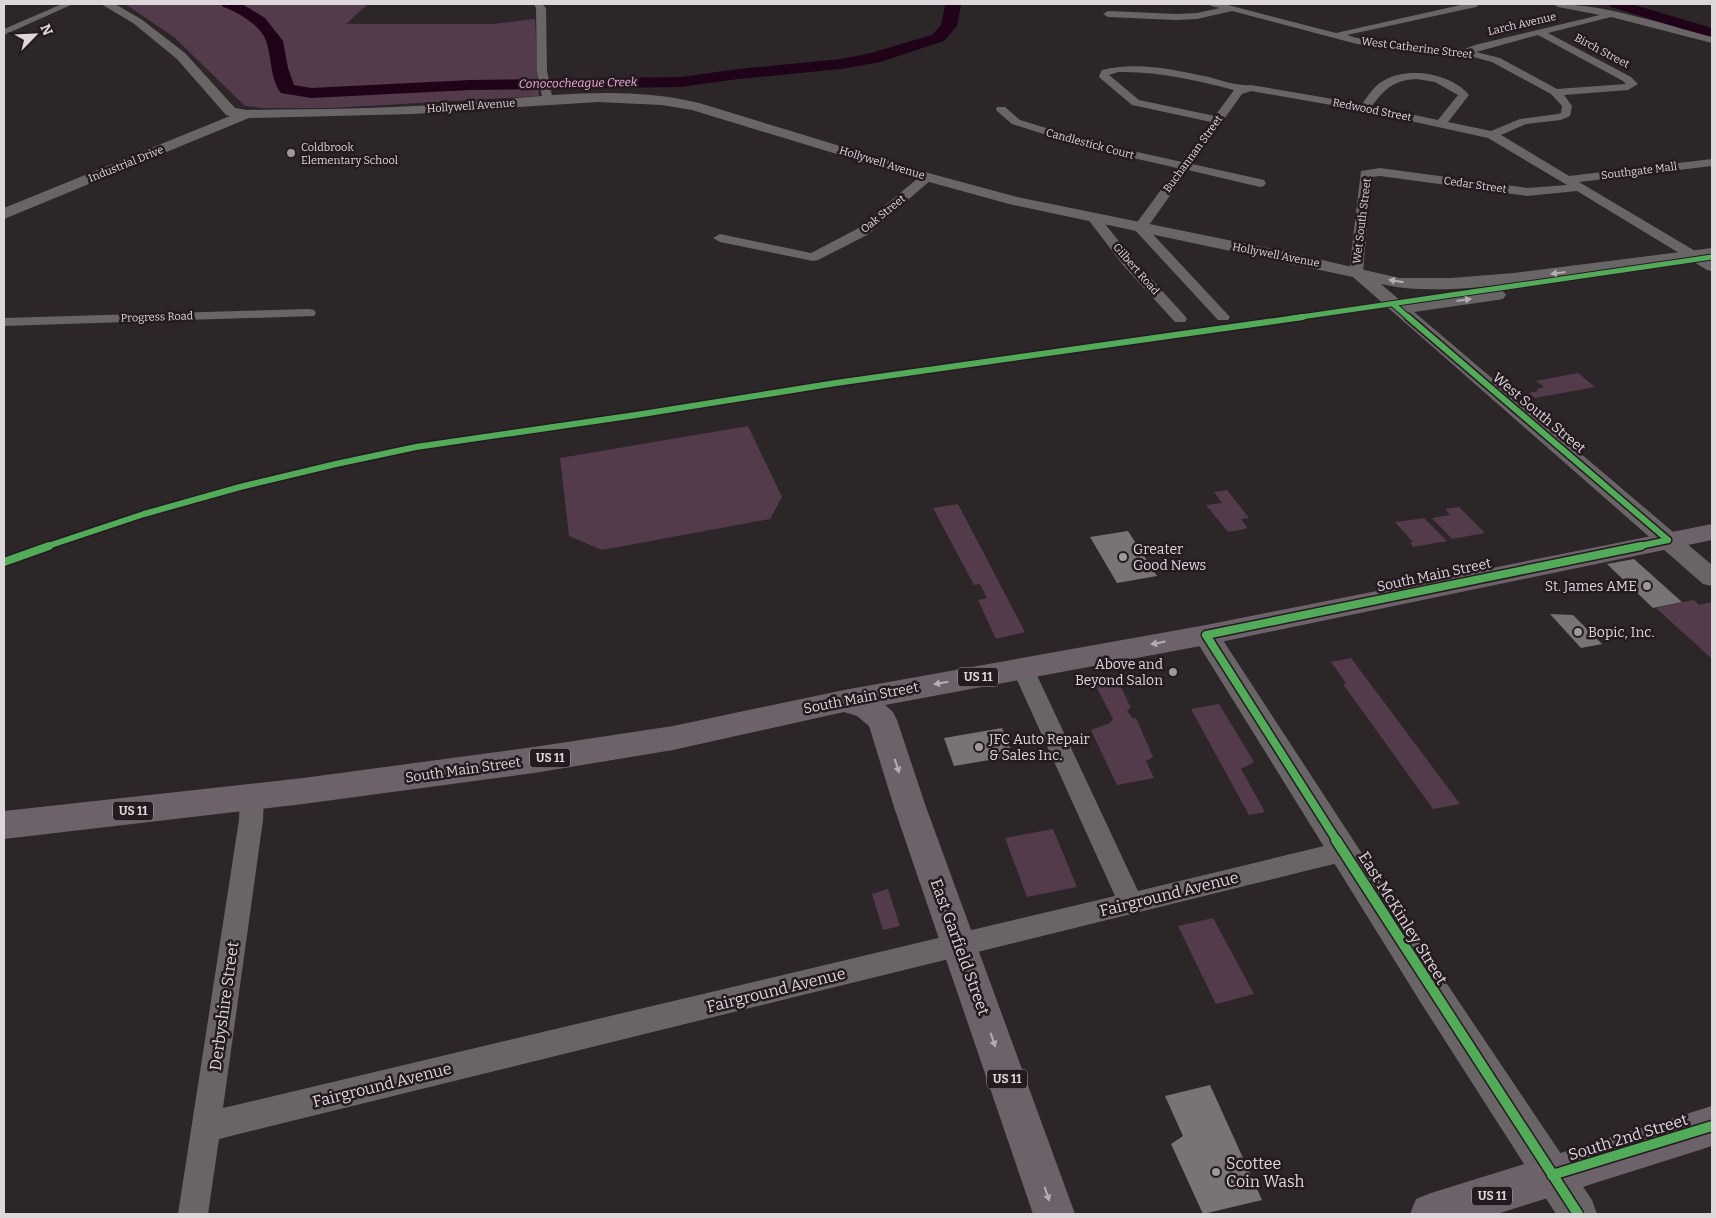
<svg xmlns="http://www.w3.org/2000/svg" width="1716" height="1218" viewBox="0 0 1716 1218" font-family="Bitter,serif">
<rect width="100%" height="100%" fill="#2c2629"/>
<g fill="#543b4b">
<polygon points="125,4 368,4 346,24 492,24 535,19 539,96 331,108 265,108 245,106 174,37"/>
<polygon points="1578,373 1595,387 1535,398 1529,393 1538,391 1537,389 1544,387 1536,381"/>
<polygon points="748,426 782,497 770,519 602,550 569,536 560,458"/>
<polygon points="1227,490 1249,518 1241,519 1247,527 1245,529 1228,532 1206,505 1222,503 1214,492"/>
<polygon points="958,504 1025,632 996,639 978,600 987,598 980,584 974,585 933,508"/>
<polygon points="1459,507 1485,533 1452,539 1432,518 1450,515 1445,509"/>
<polygon points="1424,518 1447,541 1413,547 1410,543 1413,542 1395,522"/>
<polygon points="1694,600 1699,605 1712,602 1712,659 1656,608"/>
<polygon points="1351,658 1460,804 1433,809 1343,684 1346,683 1331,662"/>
<polygon points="1117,679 1131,708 1127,710 1132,718 1136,718 1153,757 1146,761 1154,778 1117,785 1091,730 1110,723 1113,719 1094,682"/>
<polygon points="1219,704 1254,762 1241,769 1265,812 1249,815 1191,709"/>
<polygon points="1053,829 1077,887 1027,897 1005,838"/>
<polygon points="888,889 900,926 883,930 872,894"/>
<polygon points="1213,918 1254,994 1216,1004 1178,926"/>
</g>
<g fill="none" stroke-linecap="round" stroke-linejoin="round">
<g fill="#200318" fill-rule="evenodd">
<path d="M 221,4 L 242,4 L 265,18 L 283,41 L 288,68 L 294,85 L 311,88 L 470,80 L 681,77 L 738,69 L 841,59 L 871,53 L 932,35 L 941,25 L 945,6 L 944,4 L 961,5 L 957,26 L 944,41 L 880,62 L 841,69 L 738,79 L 681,87 L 470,90 L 311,98 L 281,93 C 270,78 272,60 267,44 C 263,26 238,12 223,7 Z"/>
<polygon points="1608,4 1631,4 1712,28 1712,38 1611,7"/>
</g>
</g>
<g fill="#787476">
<polygon points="1128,531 1157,576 1117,583 1090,537"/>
<polygon points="1634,559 1682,602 1653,608 1607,564"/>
<polygon points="1550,614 1573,615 1602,644 1581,648"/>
<polygon points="1002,728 1013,756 954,766 944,738"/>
<polygon points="1210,1085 1262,1200 1203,1214 1171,1144 1183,1136 1165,1096"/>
</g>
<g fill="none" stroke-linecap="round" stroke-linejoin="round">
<g fill="#696567" fill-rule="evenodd">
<polygon points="62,4 73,4 4,35 4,29"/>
<polygon points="534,4 542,4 546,8 547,71 553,101 548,104 543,101 537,71 536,8"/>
<path d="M 1210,4 L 1224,4 L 1336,33 L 1465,4 L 1480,4 L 1476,7 L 1347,35 L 1357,38 L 1465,49 L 1475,45 L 1600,15 L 1558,7 L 1554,4 C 1605,4 1662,24 1712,37 L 1712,43 L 1611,17 L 1548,33 L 1631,77 L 1638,84 L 1628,90 L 1564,95 L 1572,106 L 1570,116 L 1561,120 L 1526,124 L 1501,135 L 1569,176 L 1712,159 L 1712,166 L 1579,182 L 1712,261 L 1712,271 L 1707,270 L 1577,191 L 1527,196 L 1380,176 L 1371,177 L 1363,272 L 1356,276 L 1351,275 L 1349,272 L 1361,171 L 1380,168 L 1527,188 L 1567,185 L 1488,138 L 1365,111 L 1251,91 L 1242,94 L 1192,164 L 1264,180 L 1266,183 L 1264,186 L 1260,187 L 1188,170 L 1147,228 L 1230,317 L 1228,320 L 1218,320 L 1133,228 L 1177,168 L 1085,147 L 1012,124 L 997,111 L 996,109 L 997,107 L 1005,107 L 1020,120 L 1092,142 L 1182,162 L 1211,122 L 1132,105 L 1100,78 L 1099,76 L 1102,70 C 1138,61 1174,70 1209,77 C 1223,81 1237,86 1251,85 L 1362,104 C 1368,96 1374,86 1383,81 C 1407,66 1451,73 1469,95 L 1448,122 L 1491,131 L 1520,119 L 1558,114 L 1561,113 L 1562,106 L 1551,94 L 1492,62 L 1466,55 L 1357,44 L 1232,11 L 1197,19 L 1176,20 L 1108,17 L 1103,14 L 1108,11 L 1176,14 L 1197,13 L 1220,8 L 1211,6 ZM 1538,35 L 1623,81 L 1626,84 L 1557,89 L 1500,58 L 1476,52 ZM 1118,72 C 1157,71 1196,80 1234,90 L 1215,116 L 1139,100 L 1109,75 ZM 1417,79 L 1435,82 L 1458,95 L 1438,120 L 1372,106 C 1385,88 1395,80 1417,79 Z"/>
<polygon points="927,173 933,177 931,180 867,235 818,260 813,261 720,242 713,238 720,234 811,253 857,229 923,174"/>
<polygon points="1093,214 1098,215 1133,259 1185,316 1187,319 1185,322 1175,322 1123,265 1087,218"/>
<polygon points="309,309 314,310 316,313 314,316 4,326 4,318"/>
<polygon points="1023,661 1030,663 1034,669 1138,891 1345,841 1354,845 1357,852 1354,859 219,1139 208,1214 178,1214 239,820 240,798 244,791 252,788 260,791 264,798 263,820 223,1108 1115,896 1012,669 1016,663"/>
</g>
<g fill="#696567" fill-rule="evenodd">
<path d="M 101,4 L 115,4 L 141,19 L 185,53 L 235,108 L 247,110 C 314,109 382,109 449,104 C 530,98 618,83 699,103 L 932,174 L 1017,197 L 1292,253 L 1399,278 L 1451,278 L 1514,273 L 1712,248 L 1712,258 C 1658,265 1603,272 1549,279 C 1497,285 1432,296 1381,284 L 1403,303 L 1497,290 L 1503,291 L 1506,295 L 1503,299 L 1497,300 L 1414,312 L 1712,565 L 1712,586 L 1703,584 L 1353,277 L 1009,204 L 922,180 L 692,110 L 662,105 L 598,102 L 413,114 L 249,118 L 4,219 L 4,208 L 230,116 L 226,115 L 177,59 L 133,23 Z"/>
<polygon points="1206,626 1215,628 1445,981 1592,1200 1597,1214 1556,1214 1421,1003 1197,642 1193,635 1197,628"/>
</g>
<g fill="#6d626a" fill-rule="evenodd">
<polygon points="1712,524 1712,540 1206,645 885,705 893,712 897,720 926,807 1075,1214 1033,1214 894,807 869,726 857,716 844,712 673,750 534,773 303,804 4,839 4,811 303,778 534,747 673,726 844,690 1206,625"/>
<polygon points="1712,1106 1712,1146 1497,1214 1410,1214 1416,1199 1431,1193"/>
</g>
<g stroke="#241a20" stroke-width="7">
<g id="cycleway-far3">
<polyline points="1393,304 1409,318"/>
<polyline points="1294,318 1712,257"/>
</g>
</g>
<g stroke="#241a20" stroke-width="9">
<g id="cycleway-far2">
<polyline points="1408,317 1668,540"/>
<polyline points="45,547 144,514 240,487 336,464 416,447 636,415 836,383 1303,317"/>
<polyline points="1635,547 1668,540"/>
</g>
</g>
<g stroke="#241a20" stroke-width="11">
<g id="cycleway-far1">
<polyline points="4,562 49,546"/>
<polyline points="1337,841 1206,635 1641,546"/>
</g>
</g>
<g stroke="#241a20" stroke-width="13">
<g id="cycleway">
<polyline points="1336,840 1578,1214"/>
<polyline points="1552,1175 1712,1126"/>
</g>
</g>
<use href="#cycleway-far3" stroke="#51ab58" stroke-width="5"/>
<use href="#cycleway-far2" stroke="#51ab58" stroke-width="6"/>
<use href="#cycleway-far1" stroke="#51ab58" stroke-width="8"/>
<use href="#cycleway" stroke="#51ab58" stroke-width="10"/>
</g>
<defs><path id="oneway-solid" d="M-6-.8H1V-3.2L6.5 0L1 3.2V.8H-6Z" transform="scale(1.25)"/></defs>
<g fill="#b4aeb2">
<use href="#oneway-solid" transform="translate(1558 273) rotate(173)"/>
<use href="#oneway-solid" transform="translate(1396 281) rotate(-170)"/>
<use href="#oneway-solid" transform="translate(1464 300) rotate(-8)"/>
</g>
<g fill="#b6adb3">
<use href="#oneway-solid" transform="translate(1158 643) rotate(169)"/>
<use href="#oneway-solid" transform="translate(941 683) rotate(171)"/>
<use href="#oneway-solid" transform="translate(897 766) rotate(72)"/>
<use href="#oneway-solid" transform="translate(993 1040) rotate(71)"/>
<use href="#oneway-solid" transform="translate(1047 1194) rotate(71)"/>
</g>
<g fill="#9f989c" stroke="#241a20" stroke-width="2">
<circle cx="291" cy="153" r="5"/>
<circle cx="1123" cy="557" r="5"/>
<circle cx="1647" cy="586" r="5"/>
<circle cx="1578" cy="632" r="5"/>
<circle cx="1173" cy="672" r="5"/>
<circle cx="979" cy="747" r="5"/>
<circle cx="1216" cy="1172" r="5"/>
</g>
<g text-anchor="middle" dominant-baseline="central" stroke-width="5" stroke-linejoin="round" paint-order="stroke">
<g font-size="11" fill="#ddd6da" stroke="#241a20">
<text transform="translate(1522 24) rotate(-13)">Larch Avenue</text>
<text transform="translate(1417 48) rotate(7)">West Catherine Street</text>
<text transform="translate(1602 51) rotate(28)">Birch Street</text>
<text transform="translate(471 106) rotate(-4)">Hollywell Avenue</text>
<text transform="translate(1372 110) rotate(11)">Redwood Street</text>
<text transform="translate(1090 144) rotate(15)">Candlestick Court</text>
<text transform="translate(1193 154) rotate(-54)">Buchannan Street</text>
<text transform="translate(882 163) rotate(17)">Hollywell Avenue</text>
<text transform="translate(126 164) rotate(-22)">Industrial Drive</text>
<text transform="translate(1639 171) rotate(-7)">Southgate Mall</text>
<text transform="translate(1475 185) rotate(8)">Cedar Street</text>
<text transform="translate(883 214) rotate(-39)">Oak Street</text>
<text transform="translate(1362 221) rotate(-83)">Wet South Street</text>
<text transform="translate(1276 255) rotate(11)">Hollywell Avenue</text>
<text transform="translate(1136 269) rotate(49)">Gilbert Road</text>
<text transform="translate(157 317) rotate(-2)">Progress Road</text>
</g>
<g font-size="11" fill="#ddd6da" stroke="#241a20" text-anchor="start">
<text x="301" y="147">Coldbrook<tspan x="301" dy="13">Elementary School</tspan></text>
</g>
<g font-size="12" font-style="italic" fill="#f4aad9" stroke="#241a20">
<text transform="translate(578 83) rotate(-1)">Conococheague Creek</text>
</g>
<g fill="#241a20" stroke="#a69ea2" stroke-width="1">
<rect x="958" y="667.5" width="40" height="19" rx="4"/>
<rect x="530" y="748.5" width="40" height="19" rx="4"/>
<rect x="113" y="801.5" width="40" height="19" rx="4"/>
<rect x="987" y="1069.5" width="40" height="19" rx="4"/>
<rect x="1472" y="1186.5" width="40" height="19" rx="4"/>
</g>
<g font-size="12" font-weight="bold" fill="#ddd6da">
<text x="978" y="677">US 11</text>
<text x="550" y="758">US 11</text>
<text x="133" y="811">US 11</text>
<text x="1007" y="1079">US 11</text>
<text x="1492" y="1196">US 11</text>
</g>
<g font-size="14" fill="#ddd6da" stroke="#241a20">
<text transform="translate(1539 413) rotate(40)">West South Street</text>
<text transform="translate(1434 575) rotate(-12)">South Main Street</text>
<text transform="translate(861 698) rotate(-11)">South Main Street</text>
<text transform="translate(463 770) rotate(-8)">South Main Street</text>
</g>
<g font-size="14" fill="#ddd6da" stroke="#241a20" text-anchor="start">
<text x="1133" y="549">Greater<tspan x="1133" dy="16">Good News</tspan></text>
<text x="1637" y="586" text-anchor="end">St. James AME</text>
<text x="1588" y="632">Bopic, Inc.</text>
<text x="1163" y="664" text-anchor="end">Above and<tspan x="1163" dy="16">Beyond Salon</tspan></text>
<text x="989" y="739">JFC Auto Repair<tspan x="989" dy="16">&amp; Sales Inc.</tspan></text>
</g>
<g font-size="16" fill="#ddd6da" stroke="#241a20">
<text transform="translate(1169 894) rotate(-14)">Fairground Avenue</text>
<text transform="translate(1403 918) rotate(58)">East McKinley Street</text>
<text transform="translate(960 947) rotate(70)">East Garfield Street</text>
<text transform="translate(776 990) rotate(-14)">Fairground Avenue</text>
<text transform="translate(224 1006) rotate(-82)">Derbyshire Street</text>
<text transform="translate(382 1085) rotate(-14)">Fairground Avenue</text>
<text transform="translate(1628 1137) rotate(-17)">South 2nd Street</text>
</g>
<g font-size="16" fill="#ddd6da" stroke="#241a20" text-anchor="start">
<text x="1226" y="1163">Scottee<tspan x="1226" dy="18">Coin Wash</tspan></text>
</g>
</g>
<rect width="1716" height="1218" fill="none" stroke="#ddd6da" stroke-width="10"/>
<g transform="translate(35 35) rotate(66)" stroke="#241a20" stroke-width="4" paint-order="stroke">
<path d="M0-4L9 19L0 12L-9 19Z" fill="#ddd6da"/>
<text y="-8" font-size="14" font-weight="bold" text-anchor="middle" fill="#ddd6da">N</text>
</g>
</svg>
